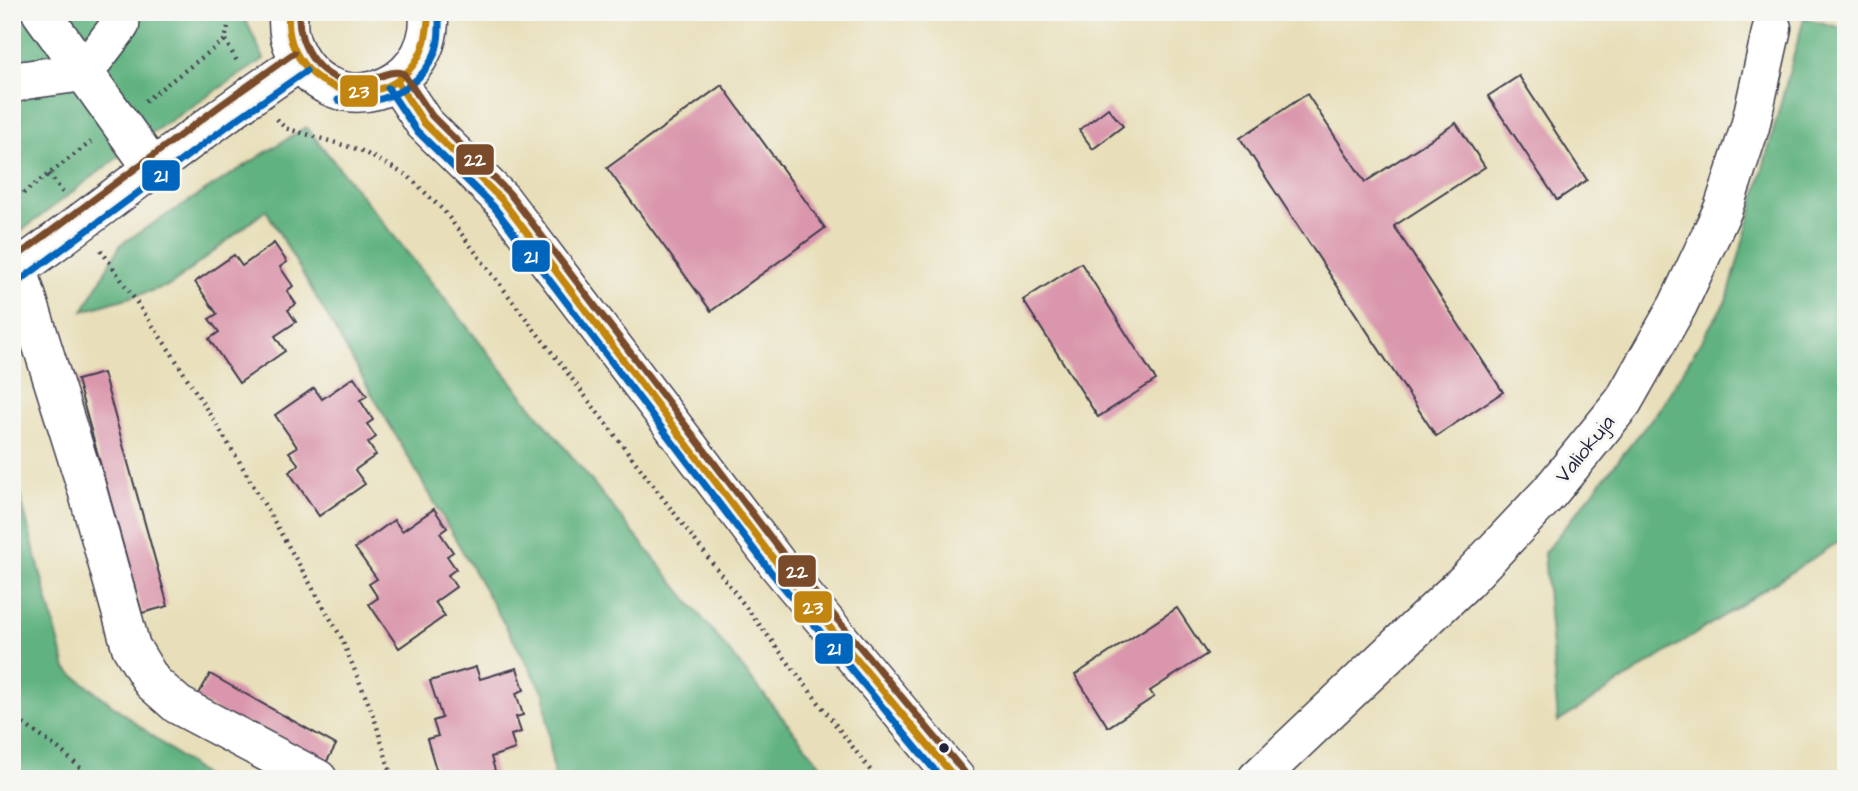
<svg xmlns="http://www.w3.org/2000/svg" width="1858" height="791" viewBox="0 0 1858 791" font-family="'Architects Daughter',sans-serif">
<rect width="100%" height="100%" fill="#f6f6f2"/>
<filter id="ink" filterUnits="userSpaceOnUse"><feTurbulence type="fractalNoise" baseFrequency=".0143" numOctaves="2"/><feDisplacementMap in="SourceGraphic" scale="14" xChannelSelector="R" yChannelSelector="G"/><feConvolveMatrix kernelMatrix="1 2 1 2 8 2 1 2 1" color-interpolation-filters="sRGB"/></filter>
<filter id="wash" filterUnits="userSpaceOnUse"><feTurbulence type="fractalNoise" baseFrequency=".00686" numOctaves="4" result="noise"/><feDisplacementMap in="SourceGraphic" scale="28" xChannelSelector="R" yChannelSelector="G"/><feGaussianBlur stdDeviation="1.57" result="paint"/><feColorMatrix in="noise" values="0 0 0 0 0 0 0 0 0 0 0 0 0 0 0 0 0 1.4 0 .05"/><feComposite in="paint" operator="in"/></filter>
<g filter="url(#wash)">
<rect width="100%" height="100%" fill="#e8dfba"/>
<g fill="#60b280" stroke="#416a5e" stroke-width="2">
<polygon points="12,12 242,12 264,59 138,142 12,238"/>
<polygon points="1804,18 1846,29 1846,537 1558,722 1544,553 1661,407 1728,297"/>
<polygon points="306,127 832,779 554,779 544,693 266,210 171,285 83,311 121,244"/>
<polygon points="12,466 66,669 208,779 12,779"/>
</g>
<g id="blocks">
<g fill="#da96ac">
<polygon points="1519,76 1587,180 1557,200 1488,96"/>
<polygon points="722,85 825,228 711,311 607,168"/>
<polygon points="1307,94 1365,182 1456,123 1485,167 1394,226 1503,392 1436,436 1240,138"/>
<polygon points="1108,108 1123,126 1093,149 1079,130"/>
<polygon points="274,243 287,262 280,267 293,286 287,291 296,304 288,310 296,322 275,336 285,351 239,383 209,339 219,332 209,319 217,314 195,282 234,255 242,266"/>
<polygon points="1081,263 1156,380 1098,417 1023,300"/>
<polygon points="103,373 168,606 142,613 77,380"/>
<polygon points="354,377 367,396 360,400 373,420 367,424 376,437 368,443 376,455 355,470 365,484 319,516 289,472 299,465 289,452 297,447 275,415 314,388 322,399"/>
<polygon points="434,509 447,528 440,533 453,552 447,556 456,569 448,575 456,587 435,602 445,616 399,648 369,604 378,598 369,584 377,579 355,548 394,520 402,531"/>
<polygon points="1177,608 1207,654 1150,691 1154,697 1108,727 1075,675"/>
<polygon points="476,667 480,679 517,668 524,690 516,693 523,715 516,717 521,732 511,735 515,749 491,757 496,774 480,779 439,779 427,739 438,736 433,721 442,718 430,681"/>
<polygon points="210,674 336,745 322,770 196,699"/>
</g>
</g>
</g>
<g filter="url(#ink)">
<use href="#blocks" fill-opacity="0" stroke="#403e4e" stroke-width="2"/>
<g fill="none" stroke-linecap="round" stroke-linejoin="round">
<g stroke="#403e4e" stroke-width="41">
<g id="minor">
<polyline points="41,12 153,169"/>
<path d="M 289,12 C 287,24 289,38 294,49 C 328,124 433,96 429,12"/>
<polyline points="397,82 424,123 502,200 779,566 956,779"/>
<polyline points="12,84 25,80 84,72 120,25 121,12"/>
<polyline points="18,269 86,486 131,647 152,682 178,705 318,779"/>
<path d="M 12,273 C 109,204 201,128 300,62"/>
<polyline points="1257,779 1466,581 1549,493 1623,402 1678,305 1723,209 1750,127 1772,28"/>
</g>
</g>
<g stroke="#403e4e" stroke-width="4.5" stroke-dasharray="2 5" stroke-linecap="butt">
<polyline points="225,40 238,63"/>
<polyline points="145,101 225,40 231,12"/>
<polyline points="277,119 285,128 360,150 408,176 444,211 877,779"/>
<polyline points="49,174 63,193"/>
<polyline points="12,202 91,142"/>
<polyline points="101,250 172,354 239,461 341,637 374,717 390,771 389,779"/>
<polyline points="12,716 59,749 93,779"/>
</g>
<use href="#minor" stroke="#fff" stroke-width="38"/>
<g stroke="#f6f6f2" stroke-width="12">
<g id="bus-1">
<path d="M 289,12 C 281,82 371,122 414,64 C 426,48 427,30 429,12"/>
<polyline points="397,82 424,123 502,200 779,566 956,779"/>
</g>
</g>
<g stroke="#f6f6f2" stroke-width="12">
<g id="bus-2">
<polyline points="388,88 416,130 494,207 771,572 942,779"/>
<path d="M 338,100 C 375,108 417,92 434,55 C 440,42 439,26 439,12"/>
<polyline points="18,282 233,122 306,71"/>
</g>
</g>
<g stroke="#f6f6f2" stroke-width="12">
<g id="bus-3">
<path d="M 299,13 C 297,47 322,85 361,82 C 374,81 390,69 403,73 L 432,116 L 510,194 L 787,559 L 964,772"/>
<polyline points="12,260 221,105 294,53"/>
</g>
</g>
<use href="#bus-1" stroke="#c2850f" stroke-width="7"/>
<use href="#bus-2" stroke="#0065bd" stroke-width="7"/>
<use href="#bus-3" stroke="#7a4b2a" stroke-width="7"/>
</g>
</g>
<circle fill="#22223b" stroke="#f6f6f2" stroke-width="2.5" cx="944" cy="748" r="6"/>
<g text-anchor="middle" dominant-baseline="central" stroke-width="6" stroke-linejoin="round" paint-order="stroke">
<g font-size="21" fill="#22223b" stroke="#f6f6f2">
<text transform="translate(1585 449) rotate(-51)">Valiokuja</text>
</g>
</g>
<g stroke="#f6f6f2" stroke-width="2.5">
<rect x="339" y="74" width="40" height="34" rx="7" fill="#c2850f"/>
<rect x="455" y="143" width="40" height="33" rx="7" fill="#7a4b2a"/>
<rect x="141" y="159" width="40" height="33" rx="7" fill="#0065bd"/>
<rect x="511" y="239" width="40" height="34" rx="7" fill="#0065bd"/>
<rect x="777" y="554" width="40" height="34" rx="7" fill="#7a4b2a"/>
<rect x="793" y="590" width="40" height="34" rx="7" fill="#c2850f"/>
<rect x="814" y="632" width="40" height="33" rx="7" fill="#0065bd"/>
</g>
<g font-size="19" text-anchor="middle" font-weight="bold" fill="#fff">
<text x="359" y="98">23</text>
<text x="475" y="166">22</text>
<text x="161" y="182">21</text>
<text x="531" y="263">21</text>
<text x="797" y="578">22</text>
<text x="813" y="614">23</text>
<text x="834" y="655">21</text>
</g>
<rect width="1858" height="791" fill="none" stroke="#f6f6f2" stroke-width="42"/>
</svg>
